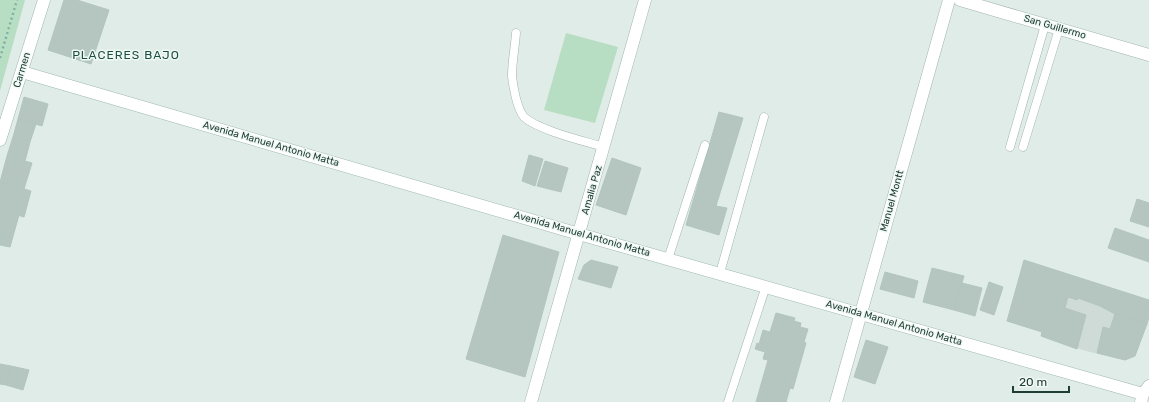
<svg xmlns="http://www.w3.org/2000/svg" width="1149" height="402" viewBox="0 0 1149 402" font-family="Rubik,sans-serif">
<rect width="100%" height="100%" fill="#e0ece7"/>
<polygon fill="#cedbd6" points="1024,260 1149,300 1149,317 1135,356 1125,360 1086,351 1041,336 1041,332 1007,321"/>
<g fill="#b7dec3">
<polygon points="0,0 25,0 0,91"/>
<polygon points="566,33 618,47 595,123 544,110"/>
</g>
<g fill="#b5c6c0" stroke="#b2c5be">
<polygon points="64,0 77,0 109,10 91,64 48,50"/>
<polygon points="24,97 48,104 42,126 18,119"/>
<polygon points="719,112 743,118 716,206 727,208 719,235 686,225"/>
<polygon points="18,119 36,124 30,142 13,137"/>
<polygon points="13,137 30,142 25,161 7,156"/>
<polygon points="529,155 543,159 535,186 522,181"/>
<polygon points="7,156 32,163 24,189 0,182"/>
<polygon points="612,158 641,168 626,215 596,205"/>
<polygon points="545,161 568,168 561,192 537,186"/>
<polygon points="0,182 31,191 24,217 0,210"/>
<polygon points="1137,199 1149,203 1149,227 1130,221"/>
<polygon points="0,210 19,215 10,247 0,245"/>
<polygon points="1115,228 1149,240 1149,262 1108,248"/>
<polygon points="503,235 559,252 525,377 466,359"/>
<polygon points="591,260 618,267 611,288 578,279 584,265"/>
<polygon points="1024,260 1149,300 1149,317 1147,324 1115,314 1100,306 1078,298 1077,300 1068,297 1065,308 1086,315 1077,349 1041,336 1042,332 1007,321"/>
<polygon points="932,268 964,276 954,310 923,302"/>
<polygon points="885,272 918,281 914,298 880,289"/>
<polygon points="989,282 1003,287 994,315 980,310"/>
<polygon points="962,283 982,288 975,316 954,310"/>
<polygon points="776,313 795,318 794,321 801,323 800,327 808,329 804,342 806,343 793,389 790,388 786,402 756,402 768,360 763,359 765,352 755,349 757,343 759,344 763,330 770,332"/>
<polygon points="1115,314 1147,324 1135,356 1125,360 1097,353 1103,327 1110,329"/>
<polygon points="866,340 888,347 875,384 854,377"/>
<polygon points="0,364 11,366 6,385 0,384"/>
<polygon points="11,366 29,370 23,390 6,385"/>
</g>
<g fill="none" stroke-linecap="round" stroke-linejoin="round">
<g stroke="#a3b4ae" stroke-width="9">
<g id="service">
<path d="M 516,33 C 515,47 512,62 512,76 C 513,86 517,109 524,117 C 538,130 584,141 604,147"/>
<polyline points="1010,147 1045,25"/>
<polyline points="1023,147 1059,29"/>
<polyline points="668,259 705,145"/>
<polyline points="720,273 764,117"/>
<polyline points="728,402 766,286"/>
</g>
</g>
<g stroke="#a3b4ae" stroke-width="13">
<g id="minor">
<polyline points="960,0 1149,55"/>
<polyline points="531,402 645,0"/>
<polyline points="836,402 949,0"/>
</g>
</g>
<g stroke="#9eb8af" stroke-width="13">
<g id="secondary">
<polyline points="22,72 579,234 1143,394"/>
<polyline points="0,140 44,0"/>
<polyline points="1141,402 1143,394 1149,386"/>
</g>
</g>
<polyline stroke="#7eb1a2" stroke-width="2.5" stroke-dasharray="2 3" stroke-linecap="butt" points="0,58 17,0"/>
<use href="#service" stroke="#fff" stroke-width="8"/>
<use href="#minor" stroke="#fff" stroke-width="12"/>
<use href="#secondary" stroke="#fff" stroke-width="12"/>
</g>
<g text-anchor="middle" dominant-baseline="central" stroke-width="3" stroke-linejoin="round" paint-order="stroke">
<g font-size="10" fill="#203d35" stroke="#f0f8f4">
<text transform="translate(1055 27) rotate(16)">San Guillermo</text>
<text transform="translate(22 70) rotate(-73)">Carmen</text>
<text transform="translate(271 144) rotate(16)">Avenida Manuel Antonio Matta</text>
<text transform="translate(592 190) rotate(-74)">Amalia Paz</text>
<text transform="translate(892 201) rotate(-74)">Manuel Montt</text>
<text transform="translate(582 234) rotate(16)">Avenida Manuel Antonio Matta</text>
<text transform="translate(894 323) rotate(16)">Avenida Manuel Antonio Matta</text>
</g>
<g font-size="12" letter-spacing="1" fill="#1b4f44" stroke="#f0f8f4">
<text x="126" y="55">PLACERES BAJO</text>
</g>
</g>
<path d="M1013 386v6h56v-6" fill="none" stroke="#203d35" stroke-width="2"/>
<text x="1019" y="386" font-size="12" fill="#203d35" stroke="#f0f8f4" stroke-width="3" paint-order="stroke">20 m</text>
</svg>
